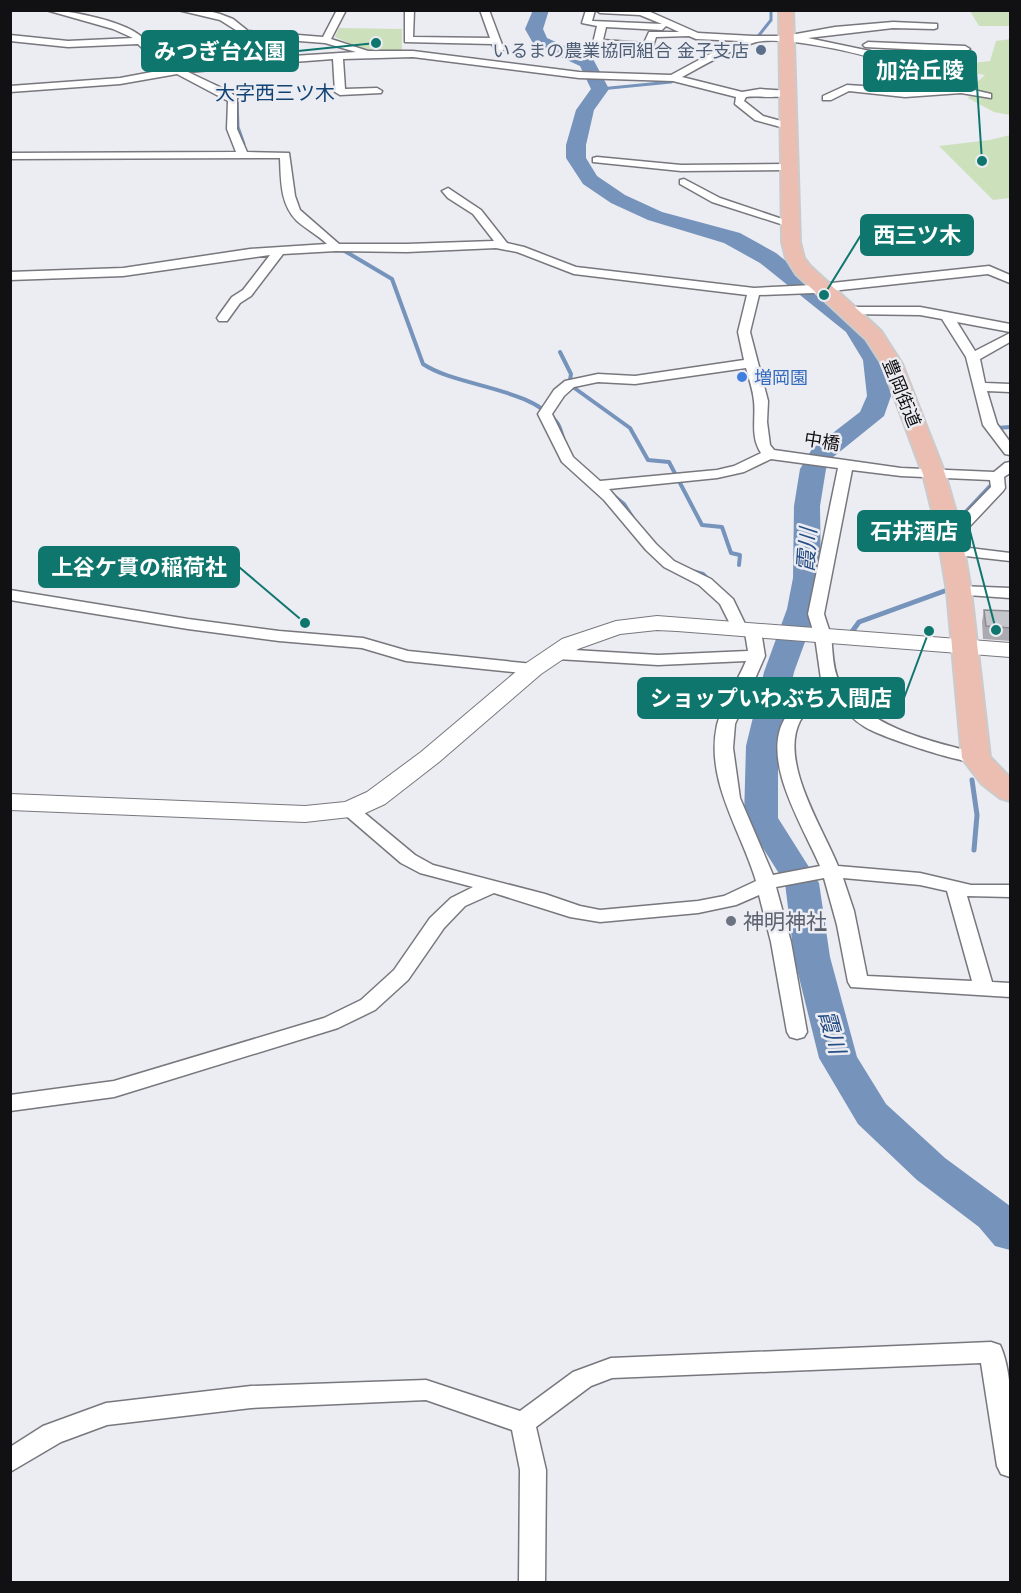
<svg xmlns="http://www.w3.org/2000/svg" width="1021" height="1593" viewBox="0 0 1021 1593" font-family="Poppins,'Noto Sans JP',sans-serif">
<rect width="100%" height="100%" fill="#ececf3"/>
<g fill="#cde0bc">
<polygon points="970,11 1010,11 1010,26 979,26"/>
<polygon points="339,28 402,29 402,52 365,50 335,37"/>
<polygon points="1010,39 1010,115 994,112 968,98 977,82 985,75 955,70 949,66 990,61 996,41"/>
<polygon points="1010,135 1010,198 993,200 939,146 990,140"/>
</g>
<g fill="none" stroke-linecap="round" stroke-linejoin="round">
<g stroke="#7593bb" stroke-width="3">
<polyline points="134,32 160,56"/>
<polyline points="756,39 771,20 771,10"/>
<polyline points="213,84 231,92 237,98 238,127 244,144"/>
<polyline points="600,89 671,82 691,71"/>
<polyline points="343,250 346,252"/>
</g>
<g stroke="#7593bb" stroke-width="4">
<path d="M 343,250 L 392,279 L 423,364 C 457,387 532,387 558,424 C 561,429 562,435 564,441"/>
<polyline points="560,352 571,374 570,380 573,387 630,428 648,460 669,462 702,525 722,527 731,553 740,555 739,565"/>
<polyline points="999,430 997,428 1010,427"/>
<polyline points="614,496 624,504 633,518"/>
<polyline points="958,527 959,519 995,481"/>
<polyline points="692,571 703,574 710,581"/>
</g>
<g stroke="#7593bb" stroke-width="5">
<polyline points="851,633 859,622 950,589 951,586"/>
<polyline points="972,780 977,815 974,850"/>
</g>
<polygon fill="#7593bb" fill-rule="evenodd" points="533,10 549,10 543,29 547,38 593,59 609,89 594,110 586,145 586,158 597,176 625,195 662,212 740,233 776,253 863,323 887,360 891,396 884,416 832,458 826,469 820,506 821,578 817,609 794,672 778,746 778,818 819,883 830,957 857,1057 886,1104 945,1158 1010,1206 1010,1250 995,1246 979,1227 917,1180 858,1124 819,1058 794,957 785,883 744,818 746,746 764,672 787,609 793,578 794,506 800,469 812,449 860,412 867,396 863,360 846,332 760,263 724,243 648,220 611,203 583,184 566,158 566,145 576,110 591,89 580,66 534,45 525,29"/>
<g stroke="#77777d" stroke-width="3">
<g id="street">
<path d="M 46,10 C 69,10 126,21 143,38 L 182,38 L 293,56 L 356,52 L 325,43 L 247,37 L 220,20 L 178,10 L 205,10 L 220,14 L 233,19 L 248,31 L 323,37 L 337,10 L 346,10 L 331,39 L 368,51 L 413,51 L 579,72 L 671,75 L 708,55 L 741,41 L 696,39 L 689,36 L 656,37 L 653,46 L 648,49 L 598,46 L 593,43 L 597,26 L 582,23 L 586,10 L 595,10 L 592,21 L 662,24 L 640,15 L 600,13 L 596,10 L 646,10 L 698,33 L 753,36 L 785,36 L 835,27 L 893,22 L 937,24 L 937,28 L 934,29 L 893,28 L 808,38 L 870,51 L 897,60 L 899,62 L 890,78 L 888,89 L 905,91 L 961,87 L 991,94 L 991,98 L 961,93 L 905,97 L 849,91 L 831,100 L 823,100 L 823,96 L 847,85 L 879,87 L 880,78 L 888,63 C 862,53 778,34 753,43 C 728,51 704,65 682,77 L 742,92 L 760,89 L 790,91 L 791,93 C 781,100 759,95 746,97 L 744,101 L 763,116 L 792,124 L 793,126 L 788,129 L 755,120 L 735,104 L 736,97 L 673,81 L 579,78 L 413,57 L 343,59 L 345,89 L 377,88 L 382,91 L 381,93 L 340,95 L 335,92 L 333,59 L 293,62 L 182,44 L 148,43 L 164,60 L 180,67 L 274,60 L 276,62 L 271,65 L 188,72 L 230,92 L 237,98 L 237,129 L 247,152 L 289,153 L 295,196 L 300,210 L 339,244 L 407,244 L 494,241 L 473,214 L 448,198 L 442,191 L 448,188 L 481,210 L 507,243 L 524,247 L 576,267 L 754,288 L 813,285 L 989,266 L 1010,275 L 1010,283 L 988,274 L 813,293 L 759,295 L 750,332 L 768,401 L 767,422 L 770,445 L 774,450 L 901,468 L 994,472 L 1005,463 L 1010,462 L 1010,473 L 1004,477 L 1005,488 L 1003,491 L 970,526 L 948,530 L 941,526 L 943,523 L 960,519 L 991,487 L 990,480 L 901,476 L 852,470 L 824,614 C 826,621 829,629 831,636 C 833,650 832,668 839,681 C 862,727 936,743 982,754 L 985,758 L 982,762 C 967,766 881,737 865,727 C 850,718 839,705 829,691 C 819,700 807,709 800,721 C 779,762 823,828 838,866 L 920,873 L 971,885 L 1010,885 L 1010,897 L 967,896 L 992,982 L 1010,983 L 1010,997 L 851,987 L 848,982 L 837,925 L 824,878 L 776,887 L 791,942 L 807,1032 L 804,1037 L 797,1039 L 790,1037 L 787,1032 L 771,942 L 759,895 L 736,905 L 698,913 L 600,922 L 570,917 L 494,893 L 465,906 L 444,928 L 408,980 L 375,1010 L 338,1028 L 114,1097 L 10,1111 L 10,1095 L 114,1081 L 324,1018 L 361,1000 L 394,970 L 430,918 L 451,898 L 473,887 L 420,873 L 401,863 L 344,814 L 341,810 L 344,806 L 356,806 L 415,855 L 433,865 L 545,894 L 580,906 L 600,910 L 698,901 L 724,896 L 756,881 C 741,830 705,781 717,725 C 722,705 738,680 746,661 L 658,665 L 557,659 L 549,654 L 557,649 L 658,655 L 748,651 L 745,633 L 734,632 L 720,604 L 699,585 L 664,567 L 646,550 L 604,500 L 562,462 L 538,414 L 554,390 L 565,381 L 598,374 L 635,376 L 744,360 L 738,332 L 747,295 L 574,274 L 517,252 L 496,248 L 407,252 L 336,251 L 283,254 L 251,296 L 240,303 L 227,321 L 219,321 L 217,318 L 219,315 L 232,297 L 243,290 L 270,255 L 123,276 L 10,280 L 10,272 L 123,268 L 250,249 L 327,244 C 318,235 306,229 297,221 C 280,204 281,180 280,158 L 10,159 L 10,153 L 236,152 L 227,129 L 228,101 L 177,74 L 120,84 L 10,92 L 10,86 L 120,78 L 168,69 L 158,64 L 138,44 L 68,47 L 10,41 L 10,35 L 68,41 L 133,38 L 113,29 ZM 666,26 L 679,32 L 649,32 L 644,43 L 603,40 L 606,27 L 662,30 ZM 746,368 C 749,379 753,390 754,401 C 756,419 750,436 761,453 L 734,466 L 717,470 L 600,481 L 573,457 L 552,414 L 564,396 L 574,387 L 598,382 L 635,384 ZM 771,459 L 838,468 L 808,614 L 815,637 L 821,679 C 808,692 793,704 784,720 C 761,762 804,828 820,866 L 773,875 L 740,798 L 733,748 L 735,724 L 765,656 L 761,631 L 759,628 L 747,628 L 733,599 L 711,579 L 674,561 L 656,544 L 609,489 L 717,478 L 744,472 ZM 843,878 L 920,885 L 947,891 L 972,981 L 867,976 L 854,911 Z"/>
<polygon points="405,10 414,10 413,37 490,38 480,10 489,10 504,50 496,52 492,44 405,42"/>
<polygon points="868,42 965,46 970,49 965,52 865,47 863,45"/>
<polygon points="597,157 681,165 788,164 793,167 788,170 681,171 593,162 593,158"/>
<polygon points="684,179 720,198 797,224 791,227 787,226 712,202 680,184 680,180"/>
<polygon points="851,307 920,307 1010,324 1010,332 957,322 975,351 1010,333 1010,342 980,359 985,383 1010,384 1010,392 987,391 997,424 1010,442 1010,455 1005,454 983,425 966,357 942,319 920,315 847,314 845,311"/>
<polygon points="953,546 1010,553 1010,561 948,554 945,551 948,548"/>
<polygon points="959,586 1010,588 1010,598 953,594 951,591"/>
<polygon points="10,590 188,619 279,631 363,638 408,651 533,664 541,669 533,674 406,661 362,648 279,641 188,629 10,600"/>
<path d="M 991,1342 L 1000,1345 C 1014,1374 1014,1445 1010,1477 L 1001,1474 L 997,1466 L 981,1363 L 612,1378 L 591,1386 L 536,1427 L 546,1470 L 545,1582 L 519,1582 L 520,1470 L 512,1430 L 426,1400 L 251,1408 L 107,1425 L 61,1442 L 10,1472 L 10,1447 L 43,1426 L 106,1403 L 251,1386 L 426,1380 L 520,1411 L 573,1372 L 611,1358 Z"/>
</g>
</g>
<g stroke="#77777d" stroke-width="2">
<polygon id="secondary" points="657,616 1010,643 1010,657 677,631 657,630 620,634 578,649 541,674 439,762 385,804 359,816 305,822 10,810 10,794 305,806 345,802 367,792 421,752 525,664 562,639 616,621"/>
</g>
<g stroke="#cbcbcb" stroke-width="4">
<polygon id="primary" points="779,10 793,10 800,242 804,258 810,266 881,331 902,364 945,474 960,526 971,591 990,757 1010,778 1010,801 1000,798 982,784 962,758 947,591 936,526 923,474 882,364 866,339 796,274 786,258 782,242"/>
</g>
<use href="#street" fill="#fff" fill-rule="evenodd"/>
<use href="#secondary" fill="#fff" fill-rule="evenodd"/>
<use href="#primary" fill="#ecbeb1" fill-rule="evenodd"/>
</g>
<polygon fill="#aaaab0" points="984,610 1011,611 1011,641 983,639 982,622"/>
<polygon fill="#c6c6cd" stroke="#8b8b90" stroke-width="1.5" points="984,610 1011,611 1011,628 986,626"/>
<circle fill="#5c6f8a" stroke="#ececf3" stroke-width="2" cx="761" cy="50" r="6"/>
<circle fill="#3f7fe0" stroke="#ececf3" stroke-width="2" cx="742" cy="377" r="6"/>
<circle fill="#6b7280" stroke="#ececf3" stroke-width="2" cx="731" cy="921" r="6"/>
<g text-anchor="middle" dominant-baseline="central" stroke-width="5" stroke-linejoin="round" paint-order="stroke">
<g font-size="18" fill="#4e5e75" stroke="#ececf3" text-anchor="end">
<text x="749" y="50">いるまの農業協同組合 金子支店</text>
</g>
<g font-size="18" fill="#366cbe" stroke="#ececf3" text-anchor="start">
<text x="754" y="377">増岡園</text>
</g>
<g font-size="18" fill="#111113" stroke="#ececf3">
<text transform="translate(902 393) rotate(68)">豊岡街道</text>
<text transform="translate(822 441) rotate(9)">中橋</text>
</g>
<g font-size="20" fill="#114375" stroke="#ececf3">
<text x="275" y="93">大字西三ツ木</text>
</g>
<g font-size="21" fill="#5b616d" stroke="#ececf3" text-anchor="start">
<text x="743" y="921">神明神社</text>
</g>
<g font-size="22" font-style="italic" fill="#264f84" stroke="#ececf3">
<text transform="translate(807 550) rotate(-86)">霞川</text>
<text transform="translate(832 1032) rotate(74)">霞川</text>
</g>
</g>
<path fill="none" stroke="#0f766e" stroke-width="2" d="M376 43L298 51M982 161L976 71M824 295L861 235M996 630L970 531M305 623L239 567M929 631L904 698"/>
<g fill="#0f766e" stroke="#ececf3" stroke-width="2">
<circle cx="376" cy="43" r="6"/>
<circle cx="982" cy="161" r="6"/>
<circle cx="824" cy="295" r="6"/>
<circle cx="996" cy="630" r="6"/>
<circle cx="305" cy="623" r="6"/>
<circle cx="929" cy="631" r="6"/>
</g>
<g fill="#0f766e" stroke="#0f766e" stroke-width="2">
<rect x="142" y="31" width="156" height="40" rx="6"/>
<rect x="864" y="51" width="112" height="40" rx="6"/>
<rect x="861" y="215" width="112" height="40" rx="6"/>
<rect x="858" y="511" width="112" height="40" rx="6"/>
<rect x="39" y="547" width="200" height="40" rx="6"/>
<rect x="638" y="678" width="266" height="40" rx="6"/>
</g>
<g font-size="22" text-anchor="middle" font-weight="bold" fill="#fff">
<text x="220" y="59">みつぎ台公園</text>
<text x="920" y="78">加治丘陵</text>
<text x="917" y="243">西三ツ木</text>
<text x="914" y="539">石井酒店</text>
<text x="139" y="575">上谷ケ貫の稲荷社</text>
<text x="771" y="706">ショップいわぶち入間店</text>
</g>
<rect width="1021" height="1593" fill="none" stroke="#111113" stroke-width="24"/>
</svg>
